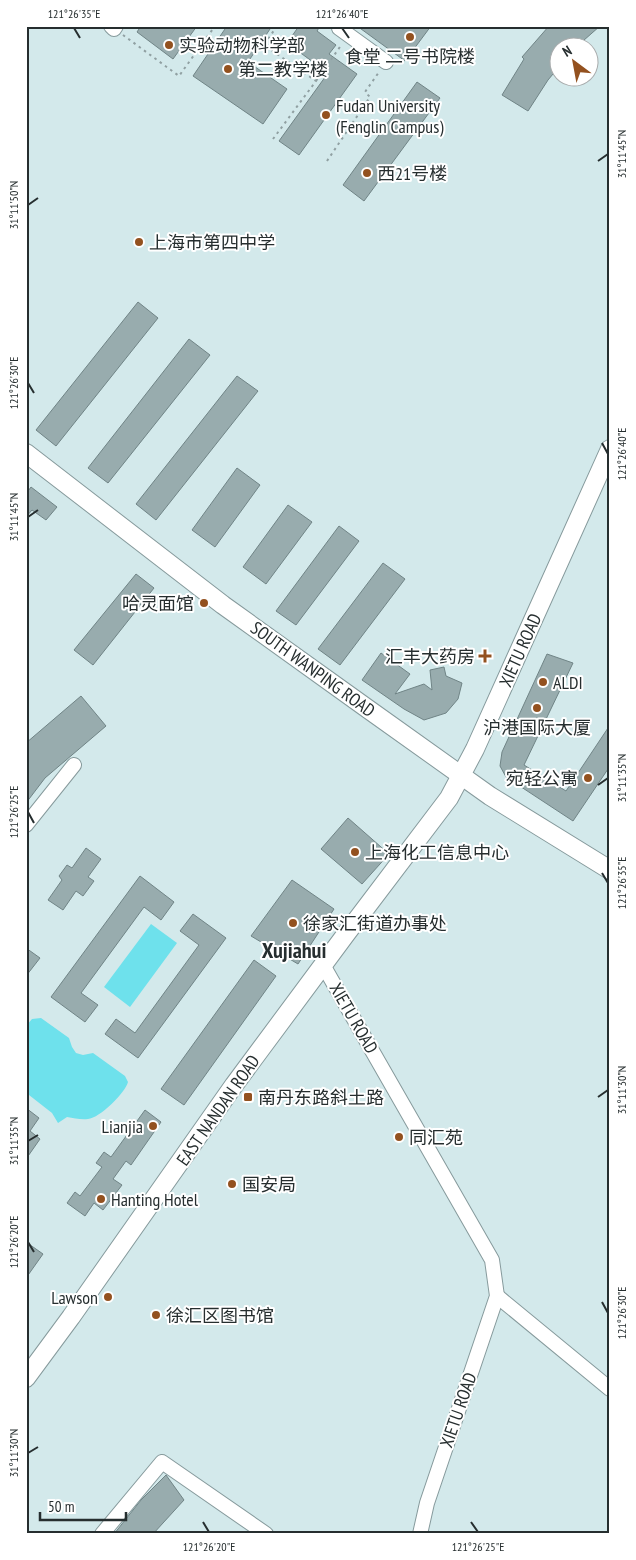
<svg xmlns="http://www.w3.org/2000/svg" width="636" height="1560" viewBox="0 0 636 1560" font-family="'PT Sans Narrow','Noto Sans SC',sans-serif">
<rect width="100%" height="100%" fill="#d3e9eb"/>
<g fill="#6ee1ec">
<polygon points="151,924 177,943 130,1007 104,987"/>
<path d="M 41,1018 L 69,1038 L 72,1047 L 76,1053 L 83,1055 L 93,1053 L 125,1076 L 128,1082 C 125,1093 100,1118 88,1119 C 81,1120 74,1118 67,1117 L 58,1123 L 52,1113 L 29,1095 L 26,1095 L 26,1026 L 32,1019 Z"/>
</g>
<g fill="#98acae" stroke="#708486">
<polygon points="141,26 197,26 173,59 137,32"/>
<polygon points="227,26 272,26 248,62 287,89 263,124 193,76"/>
<polygon points="299,26 320,26 317,31 336,45 329,54 357,74 299,155 279,141 328,73 287,43"/>
<polygon points="357,26 431,26 405,61"/>
<polygon points="549,26 600,26 575,48 558,48 558,68 548,80 528,111 502,95 524,59 522,57"/>
<polygon points="417,82 440,98 364,201 343,185"/>
<polygon points="138,302 158,318 56,446 36,430"/>
<polygon points="189,339 210,355 108,483 88,468"/>
<polygon points="237,376 258,391 156,520 136,504"/>
<polygon points="237,468 260,485 215,547 192,530"/>
<polygon points="31,487 57,507 46,520 32,510 26,517 26,494"/>
<polygon points="288,505 312,522 266,584 243,567"/>
<polygon points="339,526 359,541 296,625 276,611"/>
<polygon points="383,563 405,579 340,665 318,649"/>
<polygon points="136,574 154,588 93,665 74,650"/>
<polygon points="381,653 410,674 395,694 424,684 432,690 430,670 444,667 446,676 462,683 458,699 446,713 424,720 404,709 362,680"/>
<polygon points="547,654 573,663 524,765 566,791 610,725 610,766 573,821 506,777 500,766 502,752"/>
<polygon points="81,696 106,726 45,778 26,803 26,743"/>
<polygon points="348,818 389,854 362,884 321,849"/>
<polygon points="86,848 101,859 88,877 94,881 83,896 76,891 63,910 48,900 62,880 59,876 67,865 72,868"/>
<polygon points="140,876 174,902 161,920 144,907 81,993 98,1005 85,1022 51,997"/>
<polygon points="292,880 334,909 298,964 251,936"/>
<polygon points="193,914 226,938 138,1058 105,1034 116,1019 135,1033 199,945 180,931"/>
<polygon points="26,948 40,958 26,976"/>
<polygon points="254,960 276,976 184,1105 161,1089"/>
<polygon points="26,1108 39,1118 30,1131 40,1139 26,1159"/>
<polygon points="145,1110 161,1122 131,1165 126,1161 113,1179 122,1185 103,1210 94,1203 85,1216 67,1203 75,1192 80,1196 102,1167 96,1163 104,1152 111,1157"/>
<polygon points="26,1242 43,1254 26,1278"/>
<polygon points="166,1475 184,1500 153,1534 114,1534 141,1500"/>
</g>
<g fill="none" stroke-linecap="round" stroke-linejoin="round">
<g stroke="#869a9c" stroke-width="16">
<g id="minor">
<polyline points="111,26 114,29 116,26"/>
<polyline points="340,26 339,28 386,62"/>
<polyline points="26,825 74,765"/>
<polyline points="323,965 492,1260 497,1296 427,1503 420,1534"/>
<polyline points="497,1296 610,1389"/>
<polyline points="102,1534 162,1462 266,1534"/>
</g>
</g>
<g stroke="#869a9c" stroke-width="20">
<g id="major">
<polyline points="26,453 223,605 368,709 490,796 610,870"/>
<polyline points="26,1378 71,1317 234,1085 346,934 449,798 475,749 610,449"/>
</g>
</g>
<g stroke="#90a0a2" stroke-width="2" stroke-dasharray="2.5 4" stroke-linecap="butt">
<polyline points="123,35 179,76 215,26"/>
<polyline points="316,81 342,44"/>
<polyline points="273,139 316,81 264,45 277,26"/>
<polyline points="327,161 370,97 365,92 379,72"/>
</g>
<use href="#minor" stroke="#fff" stroke-width="14"/>
<use href="#major" stroke="#fff" stroke-width="18"/>
</g>
<path fill="none" stroke="#262e2f" stroke-width="2" d="M 74,28 L 80,38M 342,28 L 349,38M 598,161 L 608,154M 28,205 L 38,198M 28,383 L 34,393M 602,443 L 608,454M 28,517 L 38,510M 598,785 L 608,778M 28,812 L 34,823M 602,873 L 608,883M 598,1097 L 608,1090M 28,1141 L 38,1135M 28,1242 L 34,1252M 602,1302 L 608,1313M 28,1453 L 38,1447M 203,1522 L 209,1532M 471,1522 L 478,1532"/>
<g fill="#93511f" stroke="#fff" stroke-width="2">
<circle cx="410" cy="37" r="5"/>
<circle cx="169" cy="45" r="5"/>
<circle cx="228" cy="69" r="5"/>
<circle cx="326" cy="115" r="5"/>
<circle cx="367" cy="173" r="5"/>
<circle cx="139" cy="242" r="5"/>
<circle cx="204" cy="603" r="5"/>
<path d="M482.5 648.5h5v5h5v5h-5v5h-5v-5h-5v-5h5z"/>
<circle cx="543" cy="682" r="5"/>
<circle cx="537" cy="708" r="5"/>
<circle cx="588" cy="778" r="5"/>
<circle cx="355" cy="852" r="5"/>
<circle cx="293" cy="923" r="5"/>
<rect x="243" y="1092" width="10" height="10" rx="2.5"/>
<circle cx="153" cy="1126" r="5"/>
<circle cx="399" cy="1137" r="5"/>
<circle cx="232" cy="1184" r="5"/>
<circle cx="101" cy="1199" r="5"/>
<circle cx="108" cy="1297" r="5"/>
<circle cx="156" cy="1315" r="5"/>
</g>
<g text-anchor="middle" dominant-baseline="central" stroke-width="4" stroke-linejoin="round" paint-order="stroke">
<g font-size="18" fill="#262e2f" stroke="#fff" text-anchor="start">
<text x="179" y="45">实验动物科学部</text>
<text x="410" y="56" text-anchor="middle">食堂 二号书院楼</text>
<text x="238" y="69">第二教学楼</text>
<text x="336" y="105">Fudan University<tspan x="336" dy="21">(Fenglin Campus)</tspan></text>
<text x="377" y="173">西21号楼</text>
<text x="149" y="242">上海市第四中学</text>
<text x="194" y="603" text-anchor="end">哈灵面馆</text>
<text x="475" y="656" text-anchor="end">汇丰大药房</text>
<text x="553" y="682">ALDI</text>
<text x="537" y="727" text-anchor="middle">沪港国际大厦</text>
<text x="578" y="778" text-anchor="end">宛轻公寓</text>
<text x="365" y="852">上海化工信息中心</text>
<text x="303" y="923">徐家汇街道办事处</text>
<text x="258" y="1097">南丹东路斜土路</text>
<text x="143" y="1126" text-anchor="end">Lianjia</text>
<text x="409" y="1137">同汇苑</text>
<text x="242" y="1184">国安局</text>
<text x="111" y="1199">Hanting Hotel</text>
<text x="98" y="1297" text-anchor="end">Lawson</text>
<text x="166" y="1315">徐汇区图书馆</text>
</g>
<g font-size="18" fill="#262e2f" stroke="#fff">
<text transform="translate(520 650) rotate(-66)">XIETU ROAD</text>
<text transform="translate(313 669) rotate(36)">SOUTH WANPING ROAD</text>
<text transform="translate(354 1018) rotate(60)">XIETU ROAD</text>
<text transform="translate(218 1110) rotate(-55)">EAST NANDAN ROAD</text>
<text transform="translate(458 1410) rotate(-71)">XIETU ROAD</text>
</g>
<g font-size="22" font-weight="bold" fill="#262e2f" stroke="#fff">
<text x="294" y="950">Xujiahui</text>
</g>
</g>
<rect width="636" height="1560" fill="none" stroke="#ffffff" stroke-width="55"/>
<g transform="translate(574 62) rotate(328)"><circle r="24" fill="#ffffff" stroke="#a8abac"/>
<path d="M0-4L9 19L0 12L-9 19Z" fill="#93511f"/>
<text y="-8" font-size="14" font-weight="bold" text-anchor="middle" fill="#262e2f">N</text>
</g>
<path d="M40 1512v8h86v-8" fill="none" stroke="#262e2f" stroke-width="2.5"/>
<text x="48" y="1512" font-size="15" fill="#262e2f" stroke="#ffffff" stroke-width="4" paint-order="stroke">50 m</text>
<rect x="28" y="28" width="580" height="1504" fill="none" stroke="#262e2f" stroke-width="2"/>
<g font-size="12" text-anchor="middle" fill="#262e2f">
<text x="74" y="18">121°26'35"E</text>
<text x="342" y="18">121°26'40"E</text>
<text transform="translate(622 154) rotate(-90)" y="4">31°11'45"N</text>
<text transform="translate(14 205) rotate(-90)" y="4">31°11'50"N</text>
<text transform="translate(14 383) rotate(-90)" y="4">121°26'30"E</text>
<text transform="translate(622 454) rotate(-90)" y="4">121°26'40"E</text>
<text transform="translate(14 517) rotate(-90)" y="4">31°11'45"N</text>
<text transform="translate(622 778) rotate(-90)" y="4">31°11'35"N</text>
<text transform="translate(14 812) rotate(-90)" y="4">121°26'25"E</text>
<text transform="translate(622 883) rotate(-90)" y="4">121°26'35"E</text>
<text transform="translate(622 1090) rotate(-90)" y="4">31°11'30"N</text>
<text transform="translate(14 1141) rotate(-90)" y="4">31°11'35"N</text>
<text transform="translate(14 1242) rotate(-90)" y="4">121°26'20"E</text>
<text transform="translate(622 1313) rotate(-90)" y="4">121°26'30"E</text>
<text transform="translate(14 1453) rotate(-90)" y="4">31°11'30"N</text>
<text x="209" y="1551">121°26'20"E</text>
<text x="478" y="1551">121°26'25"E</text>
</g>
</svg>
